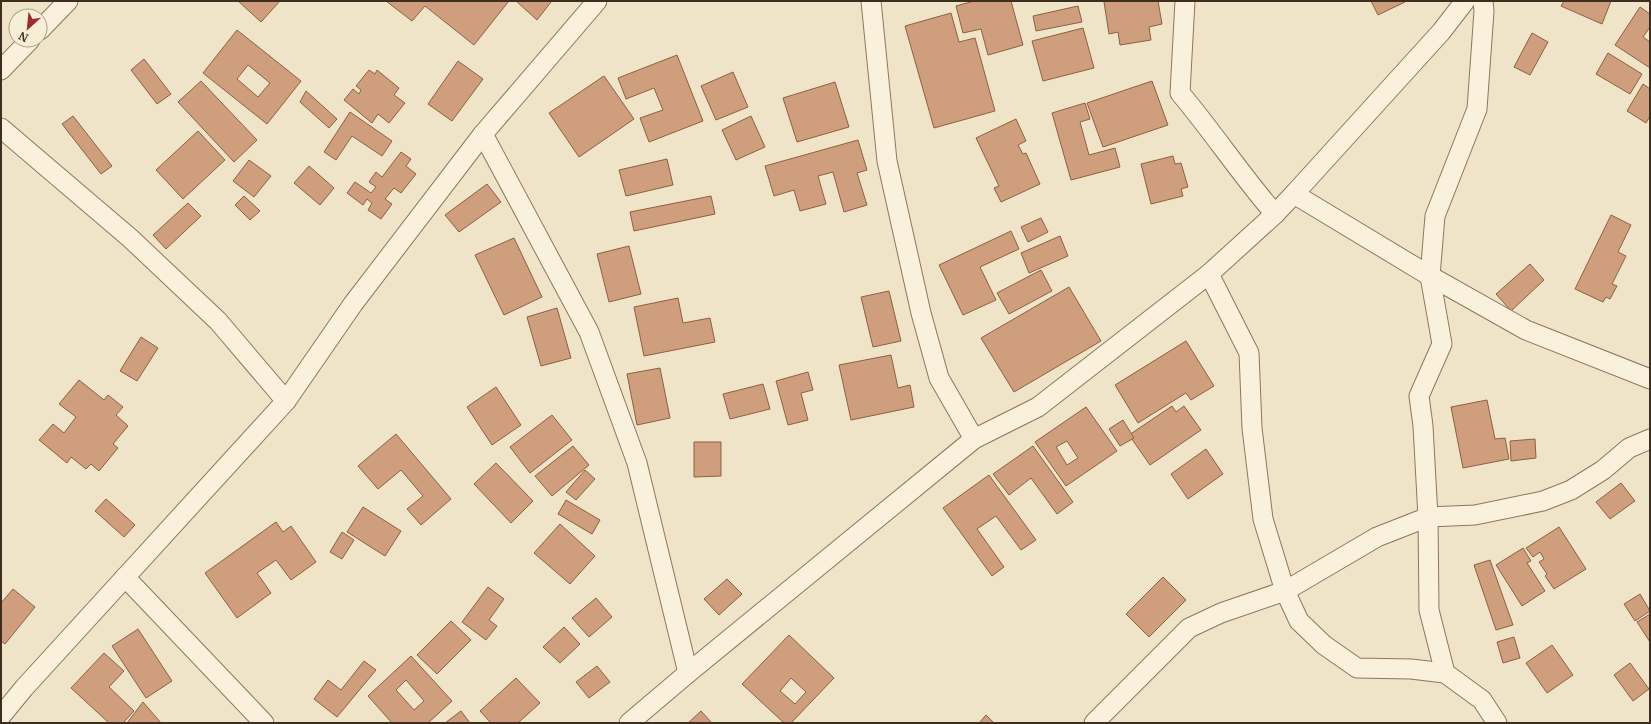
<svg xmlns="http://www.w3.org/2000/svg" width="1651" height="724" viewBox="0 0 1651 724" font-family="Merriweather,serif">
<rect width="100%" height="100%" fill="#f0e4c8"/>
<g fill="#cf9f7d" stroke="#8d5f41" fill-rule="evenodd">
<polygon points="238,1 280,1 261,22"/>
<polygon points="386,1 509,1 474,45 425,6 412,21"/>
<polygon points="516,1 550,1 551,2 537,20"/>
<polygon points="974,1 1011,1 1023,45 988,55 981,29 963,33 956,6"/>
<polygon points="1109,1 1158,1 1162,24 1149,27 1151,40 1120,45 1118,32 1109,34 1104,2"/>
<polygon points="1371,1 1405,1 1405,2 1378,15"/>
<polygon points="1564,1 1611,1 1602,24 1561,6"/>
<polygon points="1078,6 1082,22 1036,31 1033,16"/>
<polygon points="1640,7 1650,14 1650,27 1643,37 1650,42 1650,68 1615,45"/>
<polygon points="951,13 959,42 975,38 995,111 934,128 905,26"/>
<polygon points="1083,28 1094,68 1043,81 1032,41"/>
<path d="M 237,30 L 301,81 L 267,124 L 203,73 ZM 248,65 L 270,83 L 258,97 L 237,79 Z"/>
<polygon points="1532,33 1548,42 1530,75 1514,67"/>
<polygon points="1608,53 1642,74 1630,94 1596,74"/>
<polygon points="677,55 703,121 649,142 640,118 663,110 654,88 626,99 618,78"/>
<polygon points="144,59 171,94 157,104 131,70"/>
<polygon points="458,61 483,79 452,121 428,104"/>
<polygon points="369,70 375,74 377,70 399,88 394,95 405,103 389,123 378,114 372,123 344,100 353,89 359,94 361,90 356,86"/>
<polygon points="733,72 748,107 716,120 701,86"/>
<polygon points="604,76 634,119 579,157 549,113"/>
<polygon points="201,81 257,140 234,162 178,102"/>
<polygon points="1152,81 1168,125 1103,147 1087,103"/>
<polygon points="835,82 849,127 797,142 783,98"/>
<polygon points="1643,84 1650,89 1650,116 1646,123 1627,111"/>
<polygon points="306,91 337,119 329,128 300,102"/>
<polygon points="1085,103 1090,119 1080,122 1089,155 1115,148 1120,167 1071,180 1052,113"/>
<polygon points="350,112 392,141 382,156 352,136 336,160 324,152"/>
<polygon points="73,116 112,166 101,174 62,124"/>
<polygon points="751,116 765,147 736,160 722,130"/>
<polygon points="1016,119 1026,141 1018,145 1023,154 1026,153 1040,184 1001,202 994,188 999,186 976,138"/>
<polygon points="198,131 225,160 183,199 156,170"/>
<polygon points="858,140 867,170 857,173 867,205 844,212 833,172 818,176 826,204 800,211 794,190 774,196 765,166"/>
<polygon points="401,152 411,159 406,166 416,174 401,193 394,188 385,199 392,204 381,219 368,210 372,203 367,199 363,205 347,193 355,182 371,193 376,187 369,182 376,172 382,177"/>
<polygon points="1173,156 1175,164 1181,163 1188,187 1181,189 1183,196 1151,204 1141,164"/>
<polygon points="667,159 673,185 626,196 619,170"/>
<polygon points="249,160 271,176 254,197 233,181"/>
<polygon points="309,166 334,188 320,205 294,183"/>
<polygon points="487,184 501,202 459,232 445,215"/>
<polygon points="244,196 260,211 250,220 235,205"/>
<polygon points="711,196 715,214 634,231 630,212"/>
<polygon points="188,203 201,216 166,249 153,235"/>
<polygon points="1611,215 1631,225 1618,252 1626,256 1612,284 1617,286 1610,299 1606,297 1603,302 1575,289"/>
<polygon points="1041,218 1048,232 1028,242 1021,227"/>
<polygon points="1011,231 1019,249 980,267 996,300 963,315 939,265"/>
<polygon points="1060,236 1068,256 1029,273 1021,253"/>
<polygon points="514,238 542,297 504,315 475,255"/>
<polygon points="629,246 641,294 609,302 597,254"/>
<polygon points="1530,264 1544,280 1511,311 1496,294"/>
<polygon points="1041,270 1052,291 1009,314 997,293"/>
<polygon points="1069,287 1101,341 1014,392 981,338"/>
<polygon points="889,291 901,341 873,347 861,297"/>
<polygon points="678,298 683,323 710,318 715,342 644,356 634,307"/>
<polygon points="557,308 571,358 541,366 527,317"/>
<polygon points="141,337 158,348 137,381 120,371"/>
<polygon points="1186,341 1214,386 1191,400 1186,393 1138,423 1115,385"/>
<polygon points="891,355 898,388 910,385 914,407 851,420 839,365"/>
<polygon points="660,368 670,418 637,425 627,374"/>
<polygon points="808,372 813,390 801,393 808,420 788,425 776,381"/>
<polygon points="79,380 104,400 108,395 123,407 116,415 128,426 113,444 118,448 99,471 91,464 86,469 71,457 67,463 39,440 53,424 64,433 76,417 59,404"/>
<polygon points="763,384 770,409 730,419 723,394"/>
<polygon points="496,387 521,425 492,445 467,407"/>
<polygon points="1487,400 1495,439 1505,438 1509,459 1463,468 1451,407"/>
<polygon points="1172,406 1176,412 1184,406 1201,430 1150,465 1129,435"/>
<path d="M 1086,407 L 1117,451 L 1066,486 L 1035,442 ZM 1067,441 L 1078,458 L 1067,465 L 1056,447 Z"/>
<polygon points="552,415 572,440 530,473 510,447"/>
<polygon points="1123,420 1134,438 1120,446 1109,429"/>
<polygon points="396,434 451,499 421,525 407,509 423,496 401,470 378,489 358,466"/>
<polygon points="1535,439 1536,458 1511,461 1510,441"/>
<polygon points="694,442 721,442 721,476 694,477"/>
<polygon points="573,446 589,465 552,496 535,476"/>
<polygon points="1033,446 1073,502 1057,514 1031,478 1009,495 993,474"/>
<polygon points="1206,449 1223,474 1188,499 1171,474"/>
<polygon points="496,463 533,501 511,523 474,484"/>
<polygon points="585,470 595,479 576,500 566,492"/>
<polygon points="989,475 1036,540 1021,550 996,516 977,529 1004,567 992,576 943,508"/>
<polygon points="1621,483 1635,501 1610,519 1596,502"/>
<polygon points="106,499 135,525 124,537 95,511"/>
<polygon points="566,500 600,520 592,534 558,514"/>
<polygon points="363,507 401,531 385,556 347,532"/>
<polygon points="276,522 283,532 291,526 316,562 291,580 276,560 257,573 271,593 237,618 205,573"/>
<polygon points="560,524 595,556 570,584 534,553"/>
<polygon points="1559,527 1586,569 1554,589 1545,576 1547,574 1539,562 1544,559 1540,552 1533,557 1526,548"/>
<polygon points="342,532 354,540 342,559 330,552"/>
<polygon points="1523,548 1531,561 1527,563 1545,591 1522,606 1496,565"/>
<polygon points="1490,560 1513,625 1496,630 1474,565"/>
<polygon points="1163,577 1186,600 1149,637 1126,614"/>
<polygon points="727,579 742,594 719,615 704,599"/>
<polygon points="488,587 504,599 489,620 497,626 486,640 462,622"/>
<polygon points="13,589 35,607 5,644 1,641 1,603"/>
<polygon points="1640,594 1650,611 1635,621 1624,604"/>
<polygon points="596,598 612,617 589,637 572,618"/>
<polygon points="1650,614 1650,642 1637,622"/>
<polygon points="451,621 471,640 437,674 417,655"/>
<polygon points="564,627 580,644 560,663 543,647"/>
<polygon points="138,629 172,681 146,698 112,646"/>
<path d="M 789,635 L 834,678 L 791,723 L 784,723 L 742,684 ZM 791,678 L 806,692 L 795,704 L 780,691 Z"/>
<polygon points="1514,637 1520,658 1503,663 1497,642"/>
<polygon points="1552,645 1573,675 1547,693 1526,663"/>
<polygon points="104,653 124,671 109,687 134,711 123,723 109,723 71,688"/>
<path d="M 411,656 L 452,701 L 428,723 L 392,723 L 368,696 ZM 406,680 L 424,701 L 414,710 L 396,690 Z"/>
<polygon points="364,661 376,670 337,717 314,699 328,680 341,690"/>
<polygon points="1630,663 1649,689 1633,701 1614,675"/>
<polygon points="597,666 610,682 589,698 576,682"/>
<polygon points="516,678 540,703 518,723 491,723 480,711"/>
<polygon points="143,702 161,723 127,723"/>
<polygon points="461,711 470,723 445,723"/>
<polygon points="701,711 712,723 688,723"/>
<polygon points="986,715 994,723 979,723"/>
</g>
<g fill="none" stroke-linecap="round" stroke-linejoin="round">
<g stroke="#8d765c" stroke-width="21">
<g id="street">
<polyline points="871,1 887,161 921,313 939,378 974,439"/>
<path d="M 1185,1 L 1180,93 C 1213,132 1241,175 1275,214"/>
<polyline points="40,30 68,1"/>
<polyline points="1,70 30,40"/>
<polyline points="1,128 130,238 218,321 286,401"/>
<polyline points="483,134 589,332 637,463 688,673"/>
<polyline points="1294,194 1430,276 1526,330 1650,379"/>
<polyline points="1209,274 1249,353 1252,428 1263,519 1285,591 1299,621 1324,645 1357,668 1411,669 1445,673 1482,700 1497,723"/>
<polyline points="125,577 264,723"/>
<polyline points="1445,673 1429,610 1428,517 1423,426 1419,396 1442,344 1430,276 1435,216 1477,109 1484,11 1483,1"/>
<polyline points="1,716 24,688 286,401 353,304 483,134 597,1"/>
<polyline points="629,723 688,673 974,439 1038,407 1209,274 1275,214 1294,194 1441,32 1465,1"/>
<polyline points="1094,723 1189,628 1221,613 1285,591 1377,537 1428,517 1475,515 1543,501 1571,490 1603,470 1629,448 1650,439"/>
</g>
</g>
<use href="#street" stroke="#faf1dc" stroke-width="19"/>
</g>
<rect width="1651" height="724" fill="none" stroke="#3d2e20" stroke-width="4"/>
<g transform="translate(28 28) rotate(207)"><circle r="19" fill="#f7eed8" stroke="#ada18e"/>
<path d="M0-3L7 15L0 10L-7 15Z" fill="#9e2a2b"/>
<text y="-6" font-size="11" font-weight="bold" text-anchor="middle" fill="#3d2e20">N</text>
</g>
</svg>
